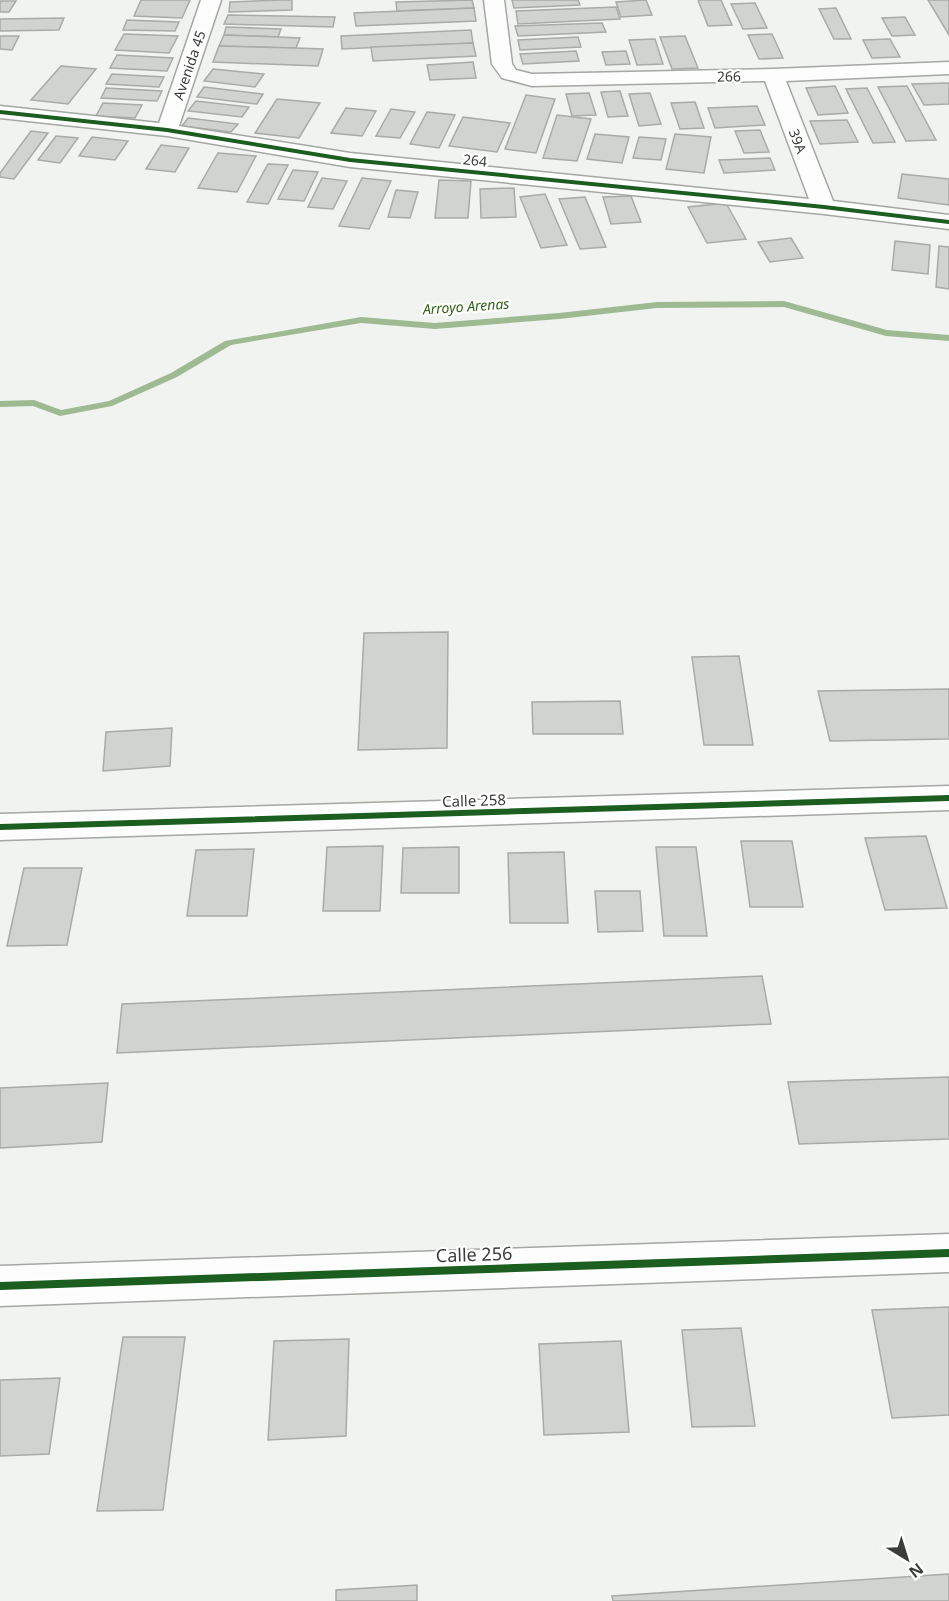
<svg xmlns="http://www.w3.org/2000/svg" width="949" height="1601" viewBox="0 0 949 1601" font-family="'Noto Sans',sans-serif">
<rect width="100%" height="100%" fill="#f0f3ef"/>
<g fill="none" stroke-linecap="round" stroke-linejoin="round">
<polygon fill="#9eba93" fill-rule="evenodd" points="784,301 887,330 949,335 949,341 886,336 784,307 657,308 559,319 435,329 361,323 231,345 177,377 112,406 60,416 33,406 0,407 0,401 34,400 61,410 109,401 171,373 225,341 361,317 435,323 559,313 657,302"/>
</g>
<g fill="#d0d3cf" stroke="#a8aba8" stroke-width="1.5">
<polygon points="141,0 190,0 182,18 134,16"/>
<polygon points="281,0 292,0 292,10 229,12 230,2"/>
<polygon points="472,0 474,8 397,11 396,2"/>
<polygon points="512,0 578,0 580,5 514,8"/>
<polygon points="646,0 652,15 621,17 616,2"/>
<polygon points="698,0 721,0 732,25 708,26"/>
<polygon points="928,0 949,0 949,35"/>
<polygon points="0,1 16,1 9,12 0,12"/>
<polygon points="755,3 767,28 743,29 731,4"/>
<polygon points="616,7 620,19 518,24 516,11"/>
<polygon points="474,8 476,21 356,26 354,13"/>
<polygon points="836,8 851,39 834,39 819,9"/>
<polygon points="228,15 335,17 333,27 224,24"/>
<polygon points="905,17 915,35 892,36 882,18"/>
<polygon points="64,18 59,30 0,31 0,19"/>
<polygon points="127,20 179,22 175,31 123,30"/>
<polygon points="602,23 606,32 518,36 515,26"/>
<polygon points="226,27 281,29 278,37 224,35"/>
<polygon points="471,30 473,43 342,49 341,36"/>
<polygon points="124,34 178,36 169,53 115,50"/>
<polygon points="772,34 783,58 759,59 748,35"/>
<polygon points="224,35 278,37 300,38 296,48 219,46"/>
<polygon points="0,36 19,36 12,50 0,49"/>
<polygon points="685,36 698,68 672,69 660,37"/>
<polygon points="578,37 581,47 520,50 518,40"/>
<polygon points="655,39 663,64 637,65 629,40"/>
<polygon points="890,39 900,57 872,58 863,40"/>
<polygon points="473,43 476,56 373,61 371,47"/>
<polygon points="219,46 296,48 323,49 318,66 213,62"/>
<polygon points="576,51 579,61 523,64 520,54"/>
<polygon points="626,51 630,64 606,65 602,52"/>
<polygon points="117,55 173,58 167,71 110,68"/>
<polygon points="473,62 476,78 430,80 427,65"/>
<polygon points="61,66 96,69 68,104 31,100"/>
<polygon points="213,69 264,74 255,87 204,81"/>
<polygon points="112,74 164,77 159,87 106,84"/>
<polygon points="949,83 949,104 924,105 912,84"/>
<polygon points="835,86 848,113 818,115 806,88"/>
<polygon points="907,86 936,140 906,141 878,87"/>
<polygon points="204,87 263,94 257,104 197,97"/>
<polygon points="106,88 162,91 157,101 101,98"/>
<polygon points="867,88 895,142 873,143 846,89"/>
<polygon points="620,91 628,116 608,117 601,92"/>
<polygon points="589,93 596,115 572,116 566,94"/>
<polygon points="650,93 661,124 639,126 629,94"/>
<polygon points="526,95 555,99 536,153 505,149"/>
<polygon points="277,99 320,103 299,138 255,133"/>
<polygon points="196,101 249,107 242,117 188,111"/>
<polygon points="695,102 704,128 680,129 671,103"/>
<polygon points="103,103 142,105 135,118 96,116"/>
<polygon points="757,106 765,125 715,128 708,108"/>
<polygon points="346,108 376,111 362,136 331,133"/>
<polygon points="391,109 415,112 400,138 376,136"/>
<polygon points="427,112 455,115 439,148 410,144"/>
<polygon points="557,115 591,119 577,161 543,158"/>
<polygon points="463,117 510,123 497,152 449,146"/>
<polygon points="188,118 238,124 231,132 182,126"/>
<polygon points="847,120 858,142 820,144 810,121"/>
<polygon points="760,130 769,152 744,153 735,131"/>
<polygon points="31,131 48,133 14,179 0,177 0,173"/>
<polygon points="595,134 629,137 622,163 587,159"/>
<polygon points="675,134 711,137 704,173 666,169"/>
<polygon points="56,136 78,138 60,163 38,160"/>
<polygon points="92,137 128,141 115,160 79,156"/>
<polygon points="639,137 666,139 661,160 633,158"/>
<polygon points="161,145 189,148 175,172 146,169"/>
<polygon points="218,153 256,156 237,192 198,188"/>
<polygon points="770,158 775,170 724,173 719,160"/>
<polygon points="268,164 288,165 268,204 247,202"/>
<polygon points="293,170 318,172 304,201 278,199"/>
<polygon points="902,174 949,179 949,205 898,198"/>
<polygon points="322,178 347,181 333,209 308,207"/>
<polygon points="362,178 391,181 369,229 339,226"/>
<polygon points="439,180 471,181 468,218 435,218"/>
<polygon points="514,188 516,217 481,218 480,189"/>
<polygon points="396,190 418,192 410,218 388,217"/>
<polygon points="545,194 567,245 541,248 520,197"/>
<polygon points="631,196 641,222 611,224 603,197"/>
<polygon points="585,197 606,247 580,249 559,199"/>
<polygon points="726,203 746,239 707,243 688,207"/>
<polygon points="791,238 803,258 770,262 758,242"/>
<polygon points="895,241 930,245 928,274 892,270"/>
<polygon points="939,246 949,247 949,289 936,287"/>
<polygon points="448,632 447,748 358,750 364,633"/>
<polygon points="739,656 753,745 704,745 692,657"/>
<polygon points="949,689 949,739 830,741 818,691"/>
<polygon points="620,701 623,734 533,734 532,702"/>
<polygon points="172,728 170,766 103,771 106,732"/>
<polygon points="926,836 947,908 885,910 865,838"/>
<polygon points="741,841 792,841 803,907 750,907"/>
<polygon points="383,846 380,911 323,911 327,847"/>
<polygon points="459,847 459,893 401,893 403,848"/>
<polygon points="656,847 696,847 707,936 664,936"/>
<polygon points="254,849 247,916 187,916 196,850"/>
<polygon points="564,852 568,923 510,923 508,853"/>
<polygon points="24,868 82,868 67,945 7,946"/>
<polygon points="595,891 640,891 643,931 598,932"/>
<polygon points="762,976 771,1024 117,1053 122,1004"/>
<polygon points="949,1077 949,1139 799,1144 788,1082"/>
<polygon points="108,1083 102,1142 0,1148 0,1088"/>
<polygon points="949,1307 949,1415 892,1418 872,1310"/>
<polygon points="741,1328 755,1426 692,1427 682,1330"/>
<polygon points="123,1337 185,1337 163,1510 97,1511"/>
<polygon points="349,1339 346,1436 268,1440 274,1341"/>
<polygon points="621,1341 629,1432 544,1435 539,1344"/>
<polygon points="60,1378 49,1454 0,1456 0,1380"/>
<polygon points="949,1574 949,1601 613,1601 612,1596"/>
<polygon points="417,1585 417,1601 336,1601 336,1590"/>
</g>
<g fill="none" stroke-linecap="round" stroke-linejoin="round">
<g stroke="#a4a7a3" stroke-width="3">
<g id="minor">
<polygon points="201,0 221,0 179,126 350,153 809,199 765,81 532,86 502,78 492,64 484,0 504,0 512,64 516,70 532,74 773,69 949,62 949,74 786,81 833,201 949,215 949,229 824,214 350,167 167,136 0,118 0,106 159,123"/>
<polygon points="949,786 949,810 0,840 0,814"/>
<polygon points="949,1234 949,1272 0,1306 0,1266"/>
</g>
</g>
<use href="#minor" fill="#fdfdfd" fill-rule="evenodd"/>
<g stroke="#fff" stroke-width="6">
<polyline id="cycleway-far2" points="0,112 167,130 350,160 824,207 949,222"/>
</g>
<g stroke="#fff" stroke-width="10">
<polyline id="cycleway-far1" points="0,827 949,798"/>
</g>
<g stroke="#fff" stroke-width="11">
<polyline id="cycleway" points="0,1286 949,1253"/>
</g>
<use href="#cycleway-far2" stroke="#1b5e20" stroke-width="4"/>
<use href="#cycleway-far1" stroke="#1b5e20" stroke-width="6"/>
<use href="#cycleway" stroke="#1b5e20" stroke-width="8"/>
</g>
<g text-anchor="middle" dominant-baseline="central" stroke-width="4.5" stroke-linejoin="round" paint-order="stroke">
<g font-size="14" fill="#3b3d3a" stroke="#fff">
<text transform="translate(189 65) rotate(-71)">Avenida 45</text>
<text transform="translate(729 76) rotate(-1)">266</text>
<text transform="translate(798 141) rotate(69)">39A</text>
<text transform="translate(475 160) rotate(6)">264</text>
</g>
<g font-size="14" font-style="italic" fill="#316216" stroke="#fff">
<text transform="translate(466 306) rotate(-4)">Arroyo Arenas</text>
</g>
<g font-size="15" fill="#3b3d3a" stroke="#fff">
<text transform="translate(474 800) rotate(-2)">Calle 258</text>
</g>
<g font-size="18" fill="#3b3d3a" stroke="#fff">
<text transform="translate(474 1254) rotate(-2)">Calle 256</text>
</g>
</g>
<g transform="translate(907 1559) rotate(142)" stroke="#ffffff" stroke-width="4.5" paint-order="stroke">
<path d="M0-4.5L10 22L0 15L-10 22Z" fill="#3b3d3a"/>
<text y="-9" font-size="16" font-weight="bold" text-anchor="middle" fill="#3b3d3a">N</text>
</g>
</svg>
